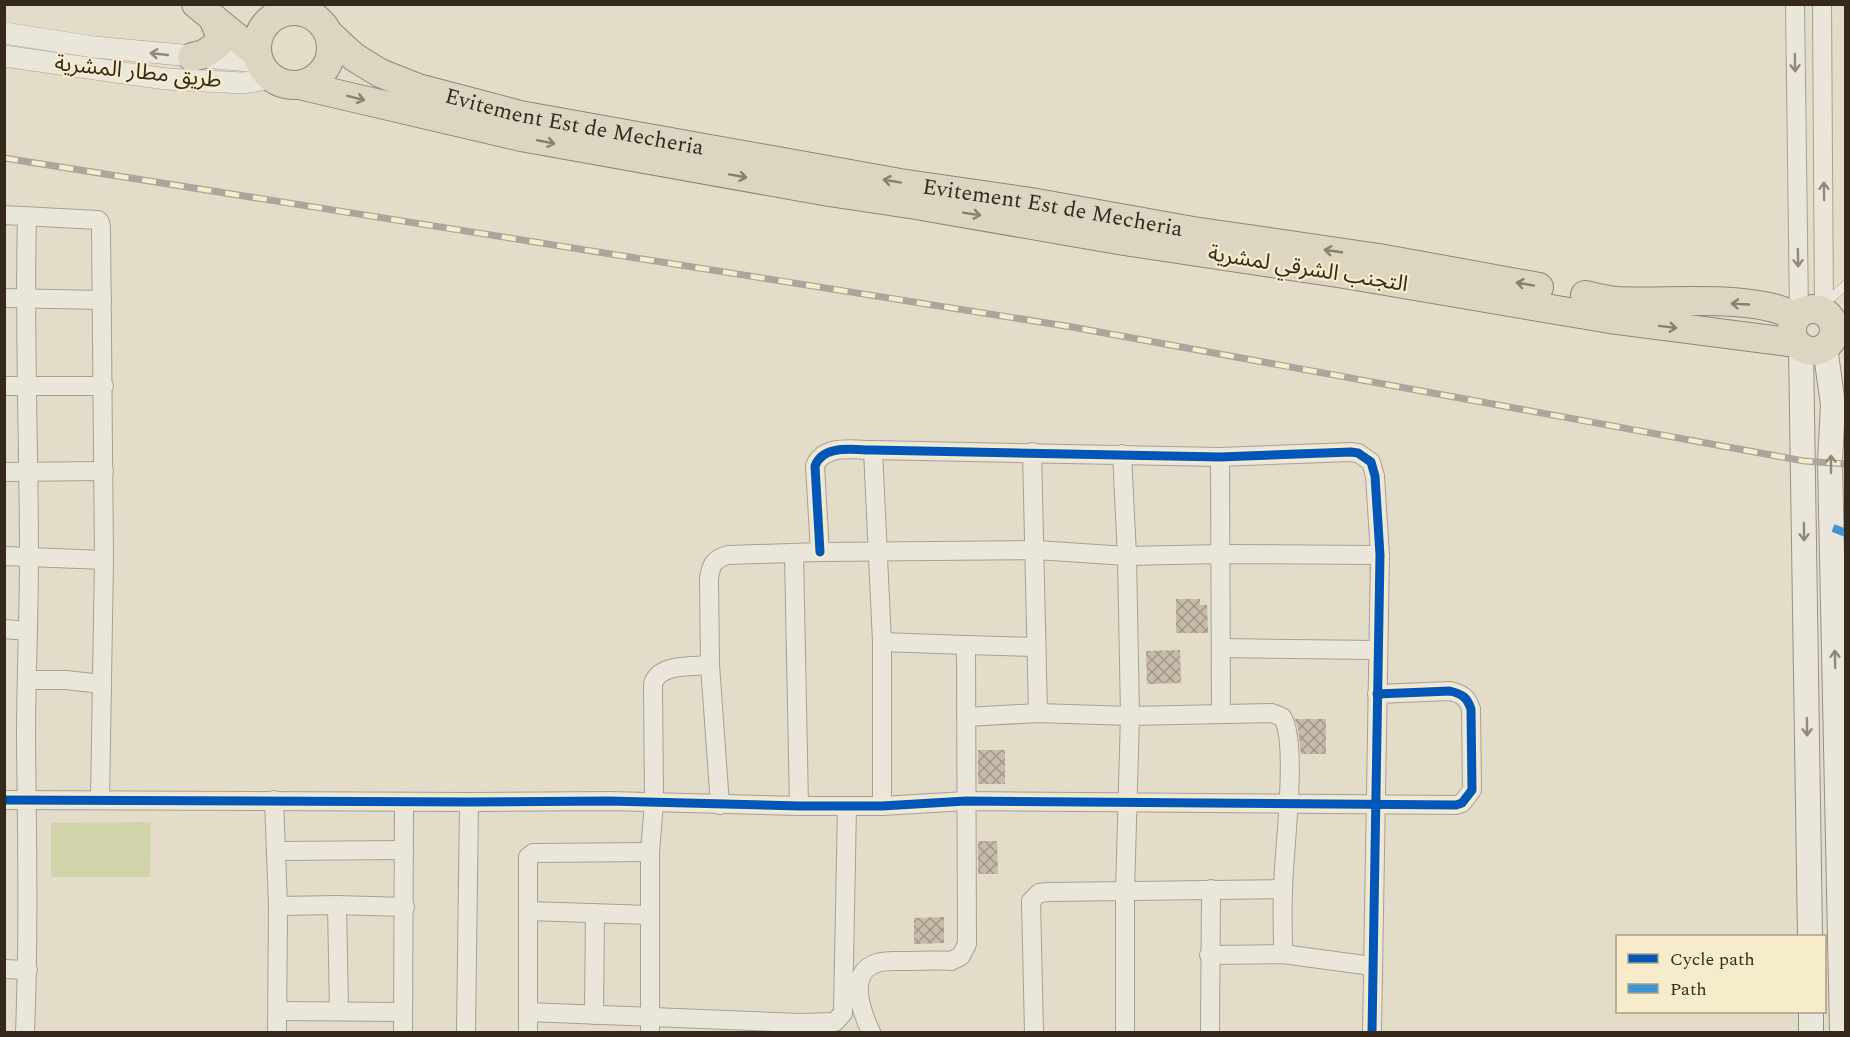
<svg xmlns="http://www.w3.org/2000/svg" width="1850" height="1037" viewBox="0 0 1850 1037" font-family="Spectral,'Noto Sans Arabic',serif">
<defs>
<pattern id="building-cross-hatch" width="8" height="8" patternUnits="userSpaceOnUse" patternTransform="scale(1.5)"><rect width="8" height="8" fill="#c7baa9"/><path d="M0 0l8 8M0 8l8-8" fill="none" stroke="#a29789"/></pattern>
</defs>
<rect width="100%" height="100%" fill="#e3dcc8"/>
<polygon fill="#d1d3aa" points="151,822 150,877 51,877 51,823"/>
<g fill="url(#building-cross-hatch)">
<polygon points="1176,599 1200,599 1200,605 1207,605 1208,633 1176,633"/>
<polygon points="1180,650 1181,683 1147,684 1146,651"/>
<polygon points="1295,719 1326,719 1326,754 1301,754 1298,728"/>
<rect x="978" y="750" width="27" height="34"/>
<polygon points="978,841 997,841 998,874 978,874"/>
<polygon points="944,917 944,943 914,944 914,918"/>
</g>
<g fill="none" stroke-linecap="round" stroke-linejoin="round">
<g stroke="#a7a092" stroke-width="10">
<polyline id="service" points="1825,303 1846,285"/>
</g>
<g stroke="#a7a092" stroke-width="20">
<g id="minor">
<polyline points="1795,4 1799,314"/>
<polyline points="1822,4 1824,312"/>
<polyline points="4,215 98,220 100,222 101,227 104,560 100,800"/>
<polyline points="4,298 102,300"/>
<polyline points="4,386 104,386"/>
<polyline points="873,450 882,642 882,806"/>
<polyline points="1032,452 1038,713"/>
<polyline points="1122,454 1127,556 1130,716 1125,892 1125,1032"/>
<polyline points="1220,457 1221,714"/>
<polyline points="4,472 104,471"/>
<path d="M 820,552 L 815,466 C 823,444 854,450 873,450 L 1220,457 L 1351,452 L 1358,453 L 1371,462 L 1375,476 L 1380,555 L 1372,1032"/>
<polyline points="794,554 799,806"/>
<polyline points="4,556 104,560"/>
<polyline points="4,629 28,631"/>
<polyline points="966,645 1036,647"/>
<polyline points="1221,648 1377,650"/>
<polyline points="28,680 66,680 102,684"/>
<path d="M 966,717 L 1038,713 L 1130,716 L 1272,713 L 1282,717 C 1299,740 1283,857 1283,890 C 1282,911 1283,933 1283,954"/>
<path d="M 4,800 L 469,802 L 609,801 L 799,806 L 882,806 L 966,801 L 1456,805 L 1462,803 L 1472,790 L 1471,709 C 1467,697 1462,694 1450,691 L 1377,694"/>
<polyline points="274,800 278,906 277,1032"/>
<path d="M 720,805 L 710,665 L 709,579 C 711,564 714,559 728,555 L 820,552 L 1036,550 L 1127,556 L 1220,554 L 1380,555"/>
<polyline points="277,851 404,850"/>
<polyline points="650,852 533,853 528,857 528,1012 801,1023 835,1022 843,1013 847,806"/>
<polyline points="337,905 339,1011"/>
<polyline points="278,906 337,905 405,907"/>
<polyline points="529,911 650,915"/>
<polyline points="1209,955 1283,954 1372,966"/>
<polyline points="4,969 28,970"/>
<polyline points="278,1011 403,1012"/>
<polyline points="594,1015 595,913"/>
<path d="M 25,1032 C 29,934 27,836 26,738 C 26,678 29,617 29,557 C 29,443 24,330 27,217"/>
<polyline points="403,1032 404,802"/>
<polyline points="466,1032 469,802"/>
<polyline points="528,1032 528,1012"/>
<path d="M 650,1032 L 650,852 L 654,803 L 653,684 C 659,663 692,667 710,665"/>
<path d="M 871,1032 C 862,1013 846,972 877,963 C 885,960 895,961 904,961 C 920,961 936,960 951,961 L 961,956 L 967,944 L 966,645 L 882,642"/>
<polyline points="1034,1032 1031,901 1039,893 1048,892 1283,889"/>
<polyline points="1210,1032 1211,889"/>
</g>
</g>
<g stroke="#a7a092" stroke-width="22">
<g id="tertiary">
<polyline points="4,33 94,47 259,62"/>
<polyline points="4,56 166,79 243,83 272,78"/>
</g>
</g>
<g stroke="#979082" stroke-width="26">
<g id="secondary">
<polyline points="1801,347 1810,936"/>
<polyline points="1825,347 1833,405 1830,461 1842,1032"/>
<polyline points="1811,1012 1811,1032"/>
</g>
</g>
<g stroke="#8d8679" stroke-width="30">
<g id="trunk">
<polyline points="196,4 257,54"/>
<circle cx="294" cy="48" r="37"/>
<path id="s1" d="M 328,33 L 354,57 L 380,73 L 418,88 L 520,115 L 900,183 L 1031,202 L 1193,231 L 1379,258 L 1539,287"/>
<polyline points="192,57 204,54 217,45 220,36 213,18"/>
<polyline points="299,85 521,137 829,192 916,205 1124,241 1344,274 1610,319 1796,343"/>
<path d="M 1585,295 C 1595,297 1606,300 1617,301 C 1666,304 1756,293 1796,317"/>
<circle cx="1813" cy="330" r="21"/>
</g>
</g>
<use href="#service" stroke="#ebe6da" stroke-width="9"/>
<use href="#minor" stroke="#ebe6da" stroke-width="18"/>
<use href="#tertiary" stroke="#ebe6da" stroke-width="21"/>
<use href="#secondary" stroke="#ebe6da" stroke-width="24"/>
<use href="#trunk" stroke="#dcd5c2" stroke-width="28"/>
<g stroke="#aaa69b" stroke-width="7">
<polyline id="rail" points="4,158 1072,327 1804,461 1846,464"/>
</g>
<use href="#rail" stroke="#f6eccc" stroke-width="4.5" stroke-dasharray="14" stroke-linecap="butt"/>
<polyline stroke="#3e96d4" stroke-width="8" stroke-dasharray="15 8" stroke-linecap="butt" points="1833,528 1846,533"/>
<g stroke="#f6eccc" stroke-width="13">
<g id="cycleway">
<path d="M 820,552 L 815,466 C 823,444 854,450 873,450 L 1220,457 L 1351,452 L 1358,453 L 1371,462 L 1375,476 L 1380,555 L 1372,1032"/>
<path d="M 4,800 L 469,802 L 609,801 L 799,806 L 882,806 L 966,801 L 1456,805 L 1462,803 L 1472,790 L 1471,709 C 1467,697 1462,694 1450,691 L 1377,694"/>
</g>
</g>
<use href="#cycleway" stroke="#0057b8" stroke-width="9"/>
</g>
<defs><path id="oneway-shaft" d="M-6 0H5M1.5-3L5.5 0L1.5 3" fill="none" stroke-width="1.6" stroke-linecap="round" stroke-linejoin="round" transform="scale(1.5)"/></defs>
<g stroke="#90887a">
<use href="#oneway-shaft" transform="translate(159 54) rotate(-174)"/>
<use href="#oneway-shaft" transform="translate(1795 63) rotate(89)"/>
<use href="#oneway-shaft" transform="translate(1824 191) rotate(-91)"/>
<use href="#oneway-shaft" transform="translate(1798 258) rotate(89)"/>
<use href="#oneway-shaft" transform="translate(1831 464) rotate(-90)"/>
<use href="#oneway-shaft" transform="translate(1804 532) rotate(89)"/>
<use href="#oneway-shaft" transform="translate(1835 659) rotate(-91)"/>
<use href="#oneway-shaft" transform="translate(1807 727) rotate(89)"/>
</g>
<g stroke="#887f6e">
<use href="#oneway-shaft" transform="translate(356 98) rotate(14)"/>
<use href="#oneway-shaft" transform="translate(546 142) rotate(11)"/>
<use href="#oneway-shaft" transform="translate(738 176) rotate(10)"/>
<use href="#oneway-shaft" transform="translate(892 181) rotate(-170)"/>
<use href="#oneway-shaft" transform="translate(972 214) rotate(9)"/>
<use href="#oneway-shaft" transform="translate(1333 251) rotate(-172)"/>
<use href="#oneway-shaft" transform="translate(1525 284) rotate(-170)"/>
<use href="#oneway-shaft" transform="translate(1740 304) rotate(-177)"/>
<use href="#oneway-shaft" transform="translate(1668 327) rotate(7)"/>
</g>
<g text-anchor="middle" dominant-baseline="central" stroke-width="4.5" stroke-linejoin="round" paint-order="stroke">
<g font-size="22" fill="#35291b" stroke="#f6eccc">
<text transform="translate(138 72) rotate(6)">طريق مطار المشرية</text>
<text stroke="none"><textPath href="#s1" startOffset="267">Evitement Est de Mecheria</textPath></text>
<text stroke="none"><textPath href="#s1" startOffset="753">Evitement Est de Mecheria</textPath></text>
<text transform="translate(1308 269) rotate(9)">التجنب الشرقي لمشرية</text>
</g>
</g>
<rect width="1850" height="1037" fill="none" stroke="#35291b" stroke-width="12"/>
<rect x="1616" y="935" width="210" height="78" fill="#f6eccc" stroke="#a99e85" stroke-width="1.5"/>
<rect x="1628" y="954" width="30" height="9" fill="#0057b8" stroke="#a99e85" stroke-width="1.5"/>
<text x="1670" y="965" font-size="18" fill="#35291b">Cycle path</text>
<rect x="1628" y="984" width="30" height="9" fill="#3e96d4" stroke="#a99e85" stroke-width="1.5"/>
<text x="1670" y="995" font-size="18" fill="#35291b">Path</text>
</svg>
